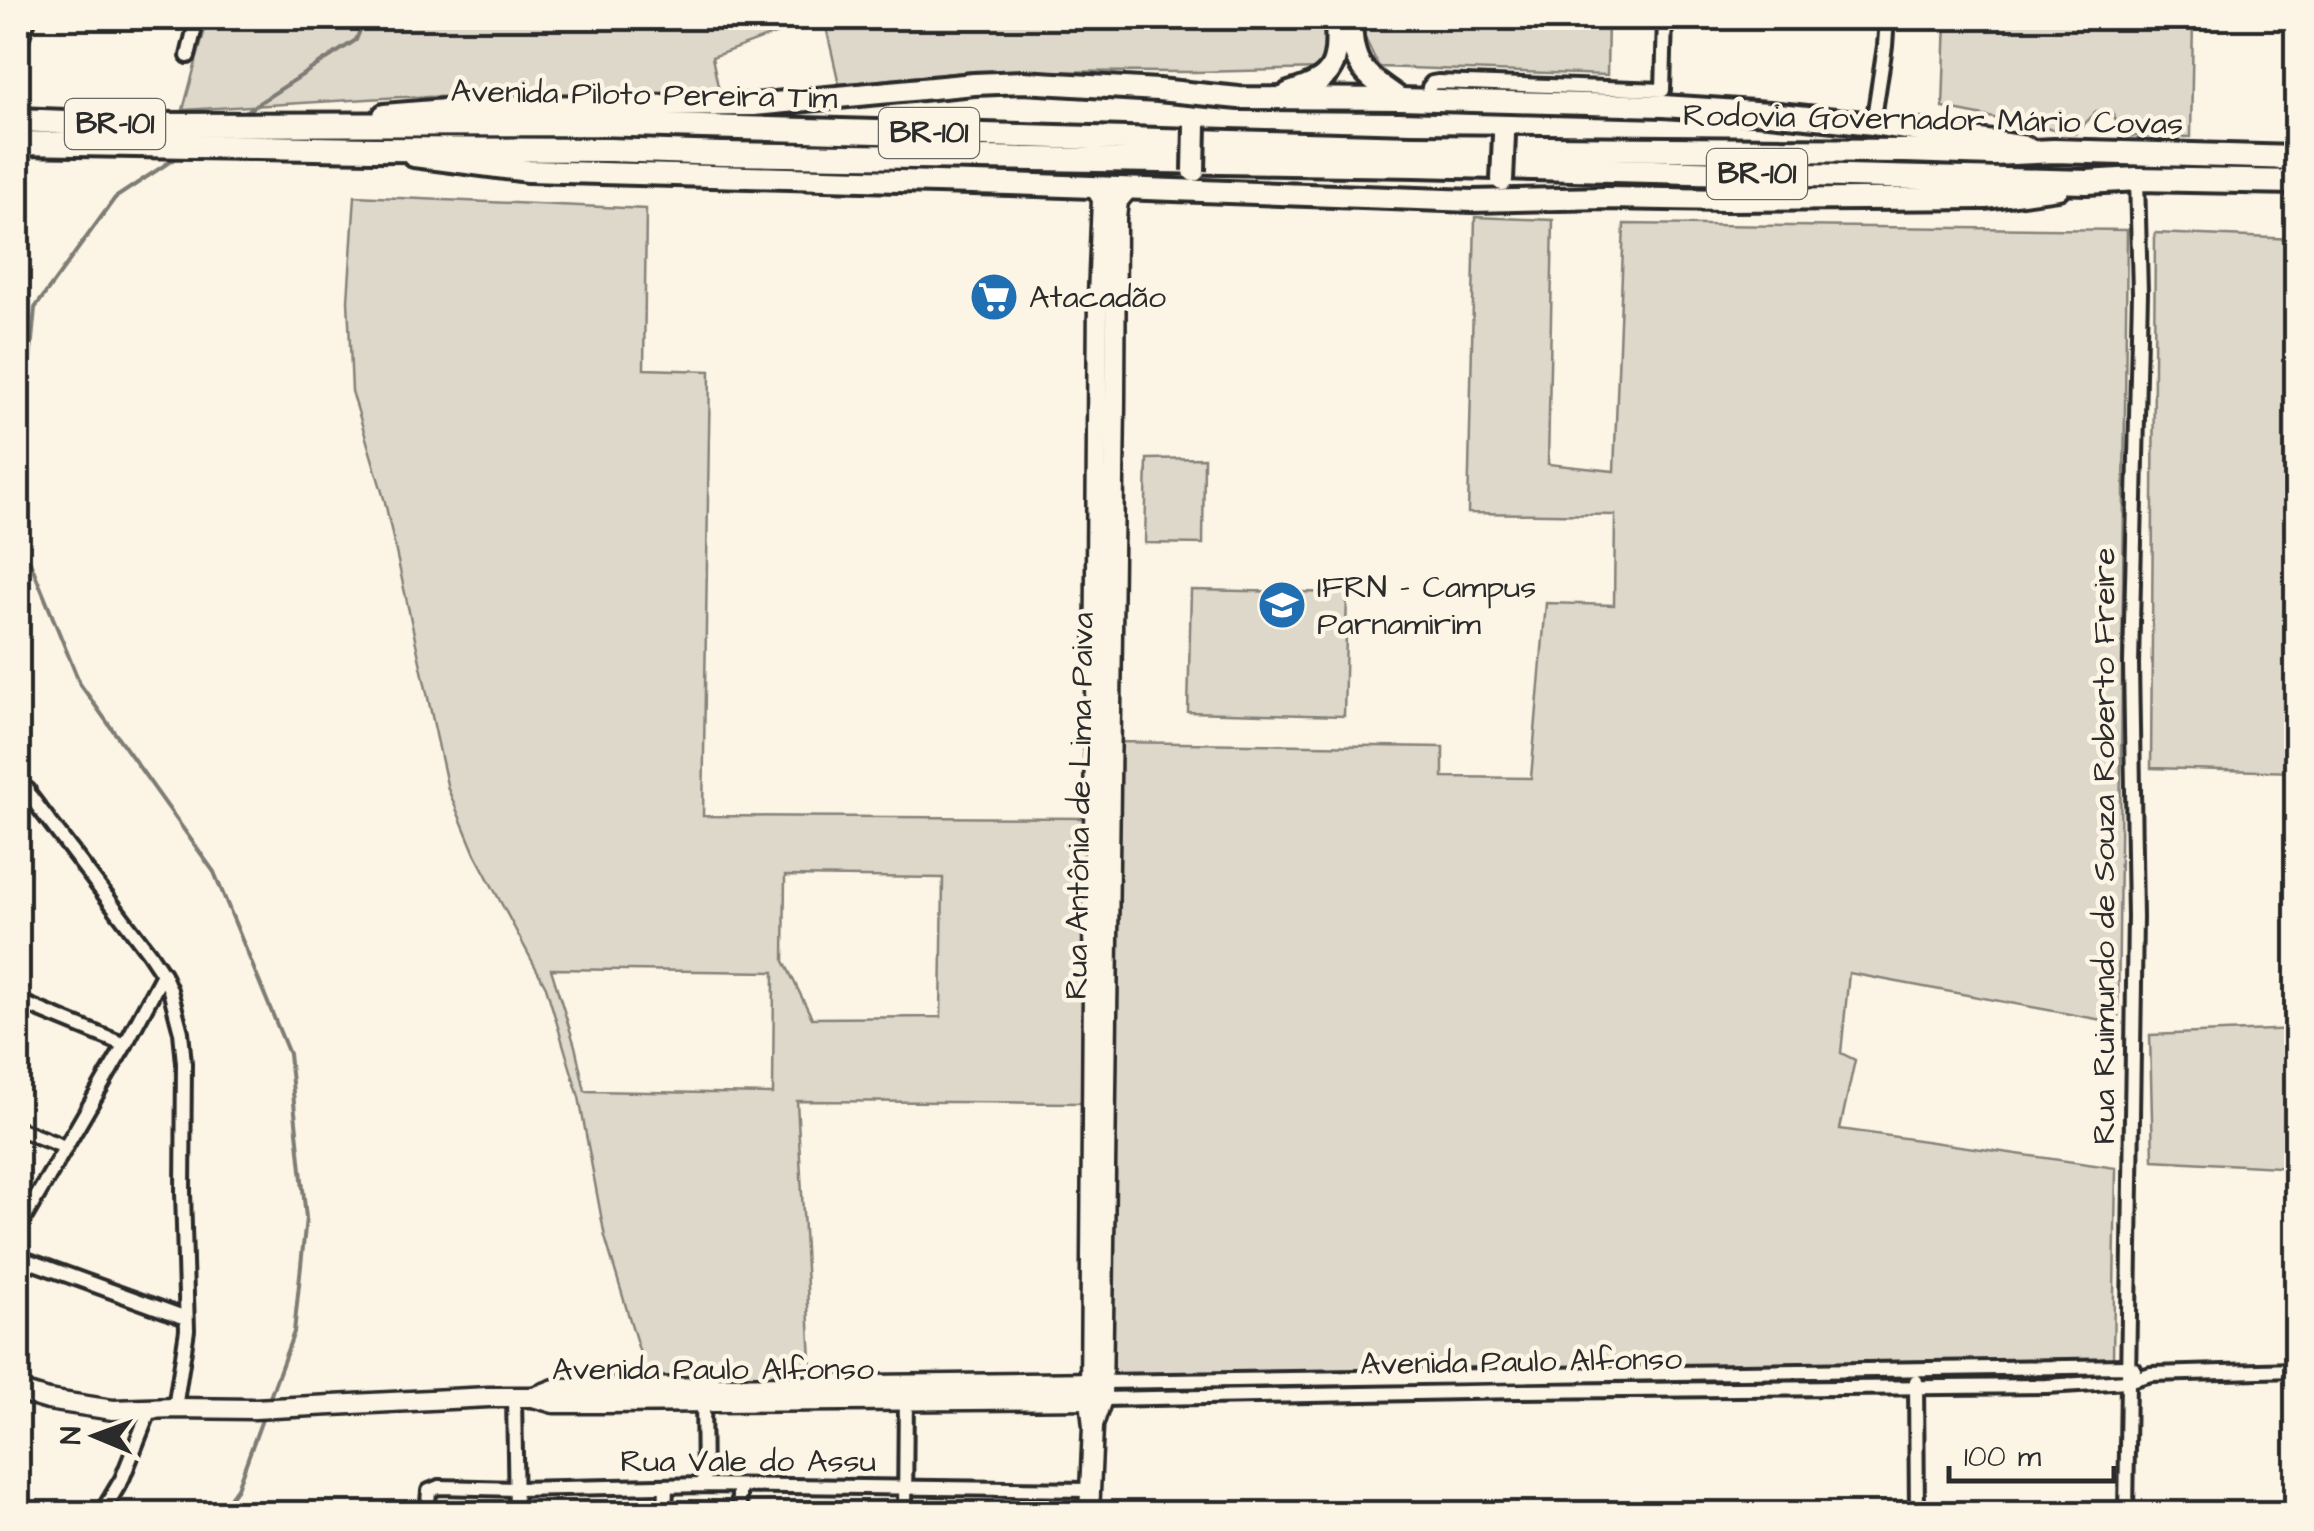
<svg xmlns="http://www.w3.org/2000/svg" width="2314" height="1531" viewBox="0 0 2314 1531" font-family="'Architects Daughter',sans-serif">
<rect width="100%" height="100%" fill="#fcf5e5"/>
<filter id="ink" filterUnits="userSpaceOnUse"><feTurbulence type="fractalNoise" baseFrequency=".01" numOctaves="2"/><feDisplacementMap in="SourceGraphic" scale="20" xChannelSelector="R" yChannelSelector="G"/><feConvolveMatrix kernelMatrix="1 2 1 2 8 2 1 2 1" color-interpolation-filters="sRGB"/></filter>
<g filter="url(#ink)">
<g fill="#ded8ca" stroke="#84827a" stroke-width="2.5" fill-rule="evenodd">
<polygon points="208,18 333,18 343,20 346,18 819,18 712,57 720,96 401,97 183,110"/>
<polygon points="824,18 1324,18 1324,69 1195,72 976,71 839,84"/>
<polygon points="1362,18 1608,18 1607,75 1379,67 1363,34"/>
<polygon points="1946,18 2193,18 2191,137 2123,136 2112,112 2097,111 2075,134 1943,108"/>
<path d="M 355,196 L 646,209 L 644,369 L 710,371 L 703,816 L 1083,818 L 1084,1103 L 797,1101 L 812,1379 L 648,1380 L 605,1237 L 579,1097 L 546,987 L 475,854 L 448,789 L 385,502 L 352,391 L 348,300 ZM 785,876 L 943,878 L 941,1017 L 812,1018 L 784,961 ZM 551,969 L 774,972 L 773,1094 L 585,1091 L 575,1046 Z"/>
<polygon points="1475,217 1553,220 1548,464 1614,471 1624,224 2127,230 2118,1023 1849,973 1841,1053 1855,1060 1840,1129 2116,1168 2113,1358 1107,1374 1115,742 1443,747 1443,777 1531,778 1546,603 1614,605 1615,515 1468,513"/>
<polygon points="2155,233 2296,239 2296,772 2151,768"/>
<polygon points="1204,458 1203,544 1145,543 1147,459"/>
<polygon points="1191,590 1347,593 1344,716 1188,712"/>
<polygon points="2296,1029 2296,1168 2153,1160 2150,1035"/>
</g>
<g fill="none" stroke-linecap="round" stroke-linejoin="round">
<g stroke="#7d7b74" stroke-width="4">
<polyline points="242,114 356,40 365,18"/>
<polyline points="18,490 35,308 115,198 180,155"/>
<polyline points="18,532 80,684 214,872 289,1054 306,1218 294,1332 269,1400"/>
<polyline points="218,1514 237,1488 264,1414"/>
</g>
<g stroke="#2b2b2b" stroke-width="20">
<g id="street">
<polyline points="18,47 29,18"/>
<polyline points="188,56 197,18"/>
<polyline points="1428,99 1429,87 1432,83 1438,82 1663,90 1665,18"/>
<polyline points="1873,124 1885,46 1887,18"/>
<polyline points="18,780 149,953 163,974 170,990 181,1032 184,1063 183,1192 187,1330 175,1408"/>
<polyline points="18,807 28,790"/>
<polyline points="18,1001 125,1045"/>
<polyline points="18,1129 65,1147"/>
<polyline points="18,1229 125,1045 163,974"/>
<polyline points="18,1257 186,1318"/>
<polyline points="1916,1381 1917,1514"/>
<polyline points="1103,1382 2127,1366 2134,1369"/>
<polyline points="703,1394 704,1485"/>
<polyline points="514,1397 516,1514"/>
<polyline points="1102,1399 1519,1391 2047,1386 2127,1381 2151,1374 2296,1370"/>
<polyline points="101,1514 122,1479 150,1409"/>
<polyline points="427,1514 429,1491 439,1487 517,1489 704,1485 1090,1490"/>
<polyline points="665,1514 666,1487"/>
<polyline points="739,1514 739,1487"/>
<polyline points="905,1514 906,1392"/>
<polyline points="2126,1514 2135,917 2131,664 2140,293 2137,179"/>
</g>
</g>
<g stroke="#2b2b2b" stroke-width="25">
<g id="secondary">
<polyline points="18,1391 48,1400 113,1410 175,1408 254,1409 489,1397 533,1397 554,1403 602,1403 1098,1399"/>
<polyline points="534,1397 555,1389 1101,1382"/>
<polyline points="1094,1422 1102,1399 1115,403 1116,218 1118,201 1129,188"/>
<polyline points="1089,1514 1093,1427 1090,1399 1098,297 1102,199 1095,188"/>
</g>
</g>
<g stroke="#2b2b2b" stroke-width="28">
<g id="primary">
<path d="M 1351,18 C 1352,66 1361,72 1400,99"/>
<path d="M 1289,93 C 1337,79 1338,65 1336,18"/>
<polyline points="384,115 483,107 754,105 974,84 1023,82 1158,90 1239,98 1400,99 1663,106 1769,113 1873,124 2026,147"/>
<polyline points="414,156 528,171 1010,184 1473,201 1606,198 1726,200 1986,198 2058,188"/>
</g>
</g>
<g stroke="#2b2b2b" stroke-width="30">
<g id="highway">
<polyline points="18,120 138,125 594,124 1411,147 1906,151 1993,154 2054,151 2296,158"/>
<polyline points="18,143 372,149 610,150 722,154 1415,165 2087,182 2137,179 2296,182"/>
</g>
</g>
<use href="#street" stroke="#fcf5e5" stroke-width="12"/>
<use href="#secondary" stroke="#fcf5e5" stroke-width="18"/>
<use href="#primary" stroke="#fcf5e5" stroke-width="20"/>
<use href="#highway" stroke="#fcf5e5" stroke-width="22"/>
<g stroke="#2b2b2b" stroke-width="28" stroke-linecap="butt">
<g id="primary-bridge">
<polyline points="1194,171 1195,125"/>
<polyline points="1502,180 1504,135"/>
</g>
</g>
<use href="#primary-bridge" stroke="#fcf5e5" stroke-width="20"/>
</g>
</g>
<defs>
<g id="supermarket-disc" transform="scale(2.5)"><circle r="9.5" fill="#1f6fb2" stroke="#fcf5e5"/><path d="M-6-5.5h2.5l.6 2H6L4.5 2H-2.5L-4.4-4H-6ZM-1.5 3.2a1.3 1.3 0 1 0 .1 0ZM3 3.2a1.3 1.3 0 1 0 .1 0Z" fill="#fff"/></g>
<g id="university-disc" transform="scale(2.5)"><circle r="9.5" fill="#1f6fb2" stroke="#fcf5e5"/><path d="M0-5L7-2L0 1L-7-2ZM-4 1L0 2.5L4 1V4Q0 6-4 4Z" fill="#fff"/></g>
</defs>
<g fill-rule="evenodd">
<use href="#supermarket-disc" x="994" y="297"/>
<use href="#university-disc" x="1282" y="605"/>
</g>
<g text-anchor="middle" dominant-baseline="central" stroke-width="9" stroke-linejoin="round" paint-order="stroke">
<g fill="#fcf5e5" stroke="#6a6863" stroke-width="2.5">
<rect x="65" y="99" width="100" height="50" rx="8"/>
<rect x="879" y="108" width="100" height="50" rx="8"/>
<rect x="1707" y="149" width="100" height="50" rx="8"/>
</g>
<g font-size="30" font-weight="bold" fill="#2b2b2b">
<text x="115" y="124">BR-101</text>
<text x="929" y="133">BR-101</text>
<text x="1757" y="174">BR-101</text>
</g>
<g font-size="32" fill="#2b2b2b" stroke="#fcf5e5">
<text transform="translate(644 95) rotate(1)">Avenida Piloto Pereira Tim</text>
<text transform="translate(1933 120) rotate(1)">Rodovia Governador Mário Covas</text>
<text transform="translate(1080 806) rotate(-89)">Rua Antônia de Lima Paiva</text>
<text transform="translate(2104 846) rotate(-90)">Rua Ruimundo de Souza Roberto Freire</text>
<text transform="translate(1521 1362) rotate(-1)">Avenida Paulo Alfonso</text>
<text x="713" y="1369">Avenida Paulo Alfonso</text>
<text x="748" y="1461">Rua Vale do Assu</text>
</g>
<g font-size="32" fill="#2b2b2b" stroke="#fcf5e5" text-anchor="start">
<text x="1029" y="297">Atacadão</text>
<text x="1317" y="587">IFRN - Campus<tspan x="1317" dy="37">Parnamirim</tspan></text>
</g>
</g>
<rect width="2314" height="1531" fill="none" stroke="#fcf5e5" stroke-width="60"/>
<rect x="30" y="30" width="2254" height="1471" fill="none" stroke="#2b2b2b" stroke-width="4" filter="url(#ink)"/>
<g transform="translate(95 1436) rotate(271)" stroke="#fcf5e5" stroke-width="8" paint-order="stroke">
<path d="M0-8L18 38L0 25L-18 38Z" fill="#2b2b2b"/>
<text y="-15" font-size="28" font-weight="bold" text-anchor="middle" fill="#2b2b2b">N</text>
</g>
<path d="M1949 1466v15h165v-15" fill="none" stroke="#2b2b2b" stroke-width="5"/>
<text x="1964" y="1466" font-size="30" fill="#2b2b2b" stroke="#fcf5e5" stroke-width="8" paint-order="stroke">100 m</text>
</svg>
